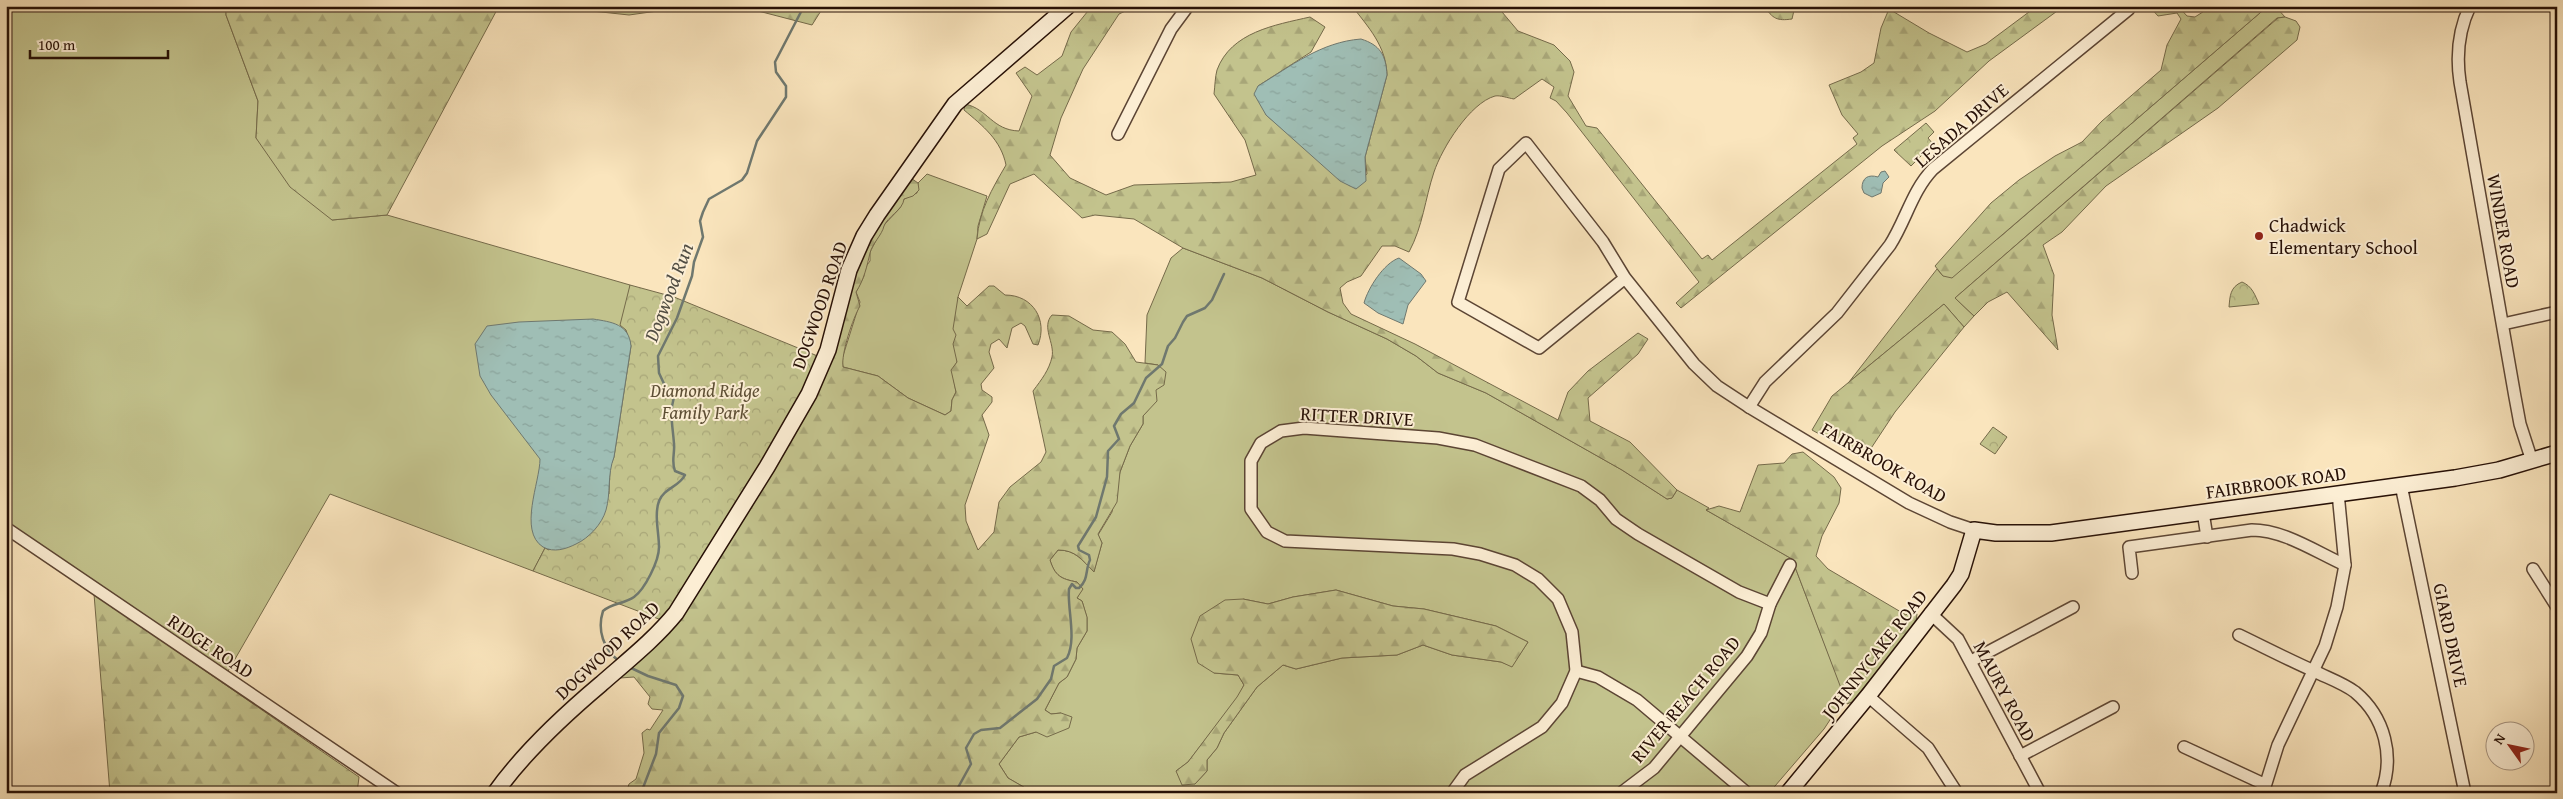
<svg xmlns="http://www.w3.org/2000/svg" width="2563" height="799" viewBox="0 0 2563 799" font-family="'Gentium Book Plus',serif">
<defs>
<pattern id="forest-firs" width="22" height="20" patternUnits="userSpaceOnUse" patternTransform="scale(1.25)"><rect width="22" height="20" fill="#c3c38d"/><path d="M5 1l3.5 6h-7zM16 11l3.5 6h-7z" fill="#a8a678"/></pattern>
<pattern id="park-crowns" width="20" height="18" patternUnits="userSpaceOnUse" patternTransform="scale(1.25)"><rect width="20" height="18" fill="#c3c38d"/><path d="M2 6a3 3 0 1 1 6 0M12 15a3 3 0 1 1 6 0" fill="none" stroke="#a8a678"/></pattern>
<pattern id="water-ripples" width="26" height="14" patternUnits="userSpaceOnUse" patternTransform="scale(1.25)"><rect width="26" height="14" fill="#9fbeb5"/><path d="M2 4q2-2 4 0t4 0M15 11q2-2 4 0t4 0" fill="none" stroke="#89a29a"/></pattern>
</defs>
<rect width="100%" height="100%" fill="#fae5bd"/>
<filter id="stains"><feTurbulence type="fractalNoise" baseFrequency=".004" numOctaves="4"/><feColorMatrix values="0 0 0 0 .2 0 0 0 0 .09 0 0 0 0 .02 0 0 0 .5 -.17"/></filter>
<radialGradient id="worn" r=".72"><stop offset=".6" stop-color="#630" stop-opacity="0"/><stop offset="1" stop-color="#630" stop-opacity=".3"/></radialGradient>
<g fill="#c3c38d" stroke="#756a4a" fill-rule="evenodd">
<polygon points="6,6 226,6 226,15 258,101 256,138 332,220 387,215 630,285 626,330 549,550 545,548 533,571 330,494 227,673 6,521"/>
<polygon points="2268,6 2275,6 2285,17 2277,18 1955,298 1974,316 1964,327 1944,304 1849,382 1937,269 1943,276 2000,237"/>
<polygon points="927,174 987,196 978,226 977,239 958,297 957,362 952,370 956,392 952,400 951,411 945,415 908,398 878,376 843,367 842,359 860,302 856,292 864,276 864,269 870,261 870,252 884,225 900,208 904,199 917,193 918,183"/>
<path d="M 1183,248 L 1262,278 L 1328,312 L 1387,339 L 1416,356 L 1438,373 L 1486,393 L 1622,470 L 1667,499 L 1672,498 L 1677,490 L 1709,508 L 1706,510 L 1792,559 L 1845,697 L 1824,729 L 1769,793 L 1034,793 L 1008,778 L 999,764 L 1019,737 L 1036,732 L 1061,713 L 1051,714 L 1045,710 L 1059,683 L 1067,677 L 1076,659 L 1077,648 L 1087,631 L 1087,618 L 1082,601 L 1077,598 L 1082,589 L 1077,582 C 1061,579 1055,576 1050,560 L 1058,550 C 1076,550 1081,560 1094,571 L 1102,543 L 1098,535 L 1112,512 L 1120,472 L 1130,446 L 1143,424 L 1143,416 C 1157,402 1156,383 1158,365 L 1145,363 L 1147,315 L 1171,258 ZM 1336,590 L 1393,606 L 1424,609 L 1496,626 L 1528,642 L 1512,666 L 1501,662 L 1452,655 L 1423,645 L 1397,655 L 1342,658 L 1296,669 L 1283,665 L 1257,687 L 1224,733 L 1217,748 L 1207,760 L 1207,771 L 1195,784 L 1176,771 L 1188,762 L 1238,697 L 1244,685 L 1238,675 L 1214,673 L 1243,599 L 1268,604 L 1293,597 Z"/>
</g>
<g fill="url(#forest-firs)" stroke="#756a4a">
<polygon points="226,6 499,6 387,215 332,220 290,187 256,138 258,101 226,15"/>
<polygon points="589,6 693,6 629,15 592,11"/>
<polygon points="739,6 824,6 812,25"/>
<path d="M 1092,6 L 1136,6 L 1119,14 L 1083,69 L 1061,118 L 1050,155 L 1070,178 L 1106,195 L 1134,185 L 1231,182 L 1256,175 L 1245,140 L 1214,94 C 1215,86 1215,77 1217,70 C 1231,32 1275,25 1310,17 L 1325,27 L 1311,52 L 1258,86 L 1266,115 L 1350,186 L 1367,174 L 1365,157 L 1387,75 C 1386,46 1369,28 1352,6 L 1497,6 L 1518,31 L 1554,45 L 1570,61 L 1574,72 L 1568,96 L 1586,126 L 1597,128 L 1702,259 L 1708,255 L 1712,260 L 1857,144 L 1853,138 L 1858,134 L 1842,115 L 1829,85 L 1861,72 L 1874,63 L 1881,28 L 1889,9 L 1929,33 L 1967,52 L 1986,44 L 2037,6 L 2064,6 L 1989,61 L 1935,111 L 1882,146 L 1681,308 L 1676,303 L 1699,282 L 1567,113 L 1556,101 L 1550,98 L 1554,87 L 1542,79 L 1514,99 C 1508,98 1500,95 1495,96 C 1470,103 1442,148 1434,172 C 1425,199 1423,226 1409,252 L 1395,246 L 1382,246 L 1361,276 L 1347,282 L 1340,288 L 1343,303 L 1351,314 L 1415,344 L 1558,420 L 1568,392 L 1588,371 L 1638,333 L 1648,339 L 1638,354 L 1588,398 L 1590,421 L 1630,442 L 1677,490 L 1672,498 L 1667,499 L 1622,470 L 1486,393 L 1438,373 L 1416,356 L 1387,339 L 1328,312 L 1262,278 L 1183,248 L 1134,219 L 1095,215 L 1082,218 L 1034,174 L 1010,184 L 987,234 L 977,239 C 979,211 992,189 1006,165 C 1001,140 983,126 964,110 L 965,104 C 988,109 992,130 1019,131 L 1032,96 L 1016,73 L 1025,67 L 1037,75 L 1062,56 L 1071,32 Z"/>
<path d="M 1764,6 L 1795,6 L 1792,19 C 1777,21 1773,19 1764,6 Z"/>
<polygon points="2149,6 2178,6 2187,16 2195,17 2212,6 2268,6 1952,278 1943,276 1935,266 1991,203 2019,180 2055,156 2082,142 2102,121 2161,70 2167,45 2181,19 2177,13 2158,16"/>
<polygon points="2285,17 2296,21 2300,27 2297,40 2218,108 2106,186 2062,232 2043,245 2054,275 2052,315 2058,350 2007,292 1988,302 1974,316 1955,298 2278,18"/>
<path d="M 908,176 L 918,183 L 919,190 L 913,196 L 904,199 C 903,210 887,217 884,226 C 882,235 872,244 870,253 C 867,266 864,280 856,292 L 860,306 C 853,318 841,353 843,367 L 878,376 L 908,398 L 945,415 L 951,411 L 952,400 L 956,392 L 951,370 L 957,362 L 953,344 L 956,335 L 953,329 L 958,297 L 967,306 L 989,286 L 994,286 L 1005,295 C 1033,295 1048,320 1038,345 L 1033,344 L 1025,326 L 1021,323 L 1012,328 L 1007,348 L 999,339 L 991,344 L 989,352 L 994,368 L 981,384 L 982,390 L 992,397 L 992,402 L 982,415 L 989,435 L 965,505 L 966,521 L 978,550 L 994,532 L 999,502 L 1010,487 L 1041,462 L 1046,452 L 1033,391 C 1042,379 1049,370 1052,357 C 1055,343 1041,327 1052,315 L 1069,316 L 1093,330 L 1112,332 L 1125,344 L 1136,362 L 1158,365 L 1166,372 L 1164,385 L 1156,390 L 1157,401 L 1143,416 L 1143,424 L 1130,446 L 1120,472 L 1117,502 L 1098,534 L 1102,543 L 1094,572 C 1082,560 1076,550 1058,550 L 1050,560 C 1055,576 1061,579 1077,582 L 1083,589 L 1077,598 L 1082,601 L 1087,617 L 1087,631 L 1077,648 L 1076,659 L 1067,677 L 1059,683 L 1045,710 L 1051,714 L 1061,713 L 1072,717 L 1069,728 L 1047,737 L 1036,732 L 1019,737 L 999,764 L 1008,778 L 1034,793 L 626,793 L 629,784 L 636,779 L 644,753 L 642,733 L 647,729 L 650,730 L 663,710 L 652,709 L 648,704 L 650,697 L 634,677 L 620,678 L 618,675 L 632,663 L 799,423 L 858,256 Z"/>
<polygon points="1944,304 1964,327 1895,412 1864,459 1812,430 1832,396"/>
<polygon points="1803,452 1834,477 1841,488 1839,503 1822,536 1816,556 1828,569 1906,615 1913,609 1917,614 1916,623 1852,702 1847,704 1792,559 1706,510 1719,506 1740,512 1758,465 1784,463 1792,454"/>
<polygon points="1336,590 1393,606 1424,609 1496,626 1528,642 1512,667 1501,662 1452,655 1423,645 1397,655 1342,658 1296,669 1283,665 1257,687 1224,733 1217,748 1207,760 1207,771 1195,784 1182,785 1176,771 1188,762 1237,697 1244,685 1238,675 1214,673 1198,663 1191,639 1200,616 1225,600 1243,599 1268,604 1293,597"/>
<polygon points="94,594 359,777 357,793 110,793"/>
</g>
<g fill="url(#park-crowns)" stroke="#756a4a">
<polygon points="1926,123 1934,132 1928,138 1933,144 1911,166 1894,150"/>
<path d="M 2242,282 C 2252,286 2255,295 2259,304 L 2229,307 C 2230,296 2230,287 2242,282 Z"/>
<polygon points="630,285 674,297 820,357 807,390 664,621 533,571 545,548 549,550 609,494 610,467 614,457 631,346 626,330 620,325"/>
<polygon points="1993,427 2007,437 1995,454 1980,444"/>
</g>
<g fill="url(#water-ripples)" stroke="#6f786f">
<path d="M 1361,39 C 1380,45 1386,55 1387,75 L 1365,157 L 1366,181 L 1356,189 L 1340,181 L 1266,115 L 1254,94 L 1258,86 C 1291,66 1321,42 1361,39 Z"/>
<path d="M 1885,171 L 1889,177 L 1883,183 L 1881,193 L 1872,197 L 1864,193 L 1862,188 C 1862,178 1868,174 1878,177 L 1881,172 Z"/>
<path d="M 1399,258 L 1421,274 L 1426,281 L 1408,305 L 1403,324 L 1378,313 L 1364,303 C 1368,288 1384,263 1399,258 Z"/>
<path d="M 593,319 C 612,322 629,324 631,346 L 614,457 C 607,475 611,493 606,510 C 602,524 589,538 576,544 C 566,549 554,553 543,547 C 518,531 540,482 540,459 L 491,395 L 480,376 L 475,344 L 487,326 L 519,322 Z"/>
</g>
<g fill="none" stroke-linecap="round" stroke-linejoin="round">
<g stroke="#6f786f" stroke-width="2.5">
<path d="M 620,662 C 603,649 597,630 603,611 C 612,603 624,604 634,597 C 645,589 659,561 659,547 C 659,533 654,515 659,501 C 664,488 679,487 685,475 L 675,471 C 671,462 675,453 674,444 C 673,427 669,414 674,397 L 666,388 L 659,373 L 658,356 L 677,318 L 692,276 L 694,262 L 703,237 L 700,221 L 703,212 L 709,199 L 742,180 L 747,173 L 757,141 L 786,97 L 786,86 L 776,72 L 775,62 L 804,6"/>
<polyline points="629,667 648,676 676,685 683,696 679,708 659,733 656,754 641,793"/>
<path d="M 955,793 L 971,764 L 966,748 L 974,734 L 981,730 L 1000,728 L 1037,699 L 1051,679 L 1054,666 L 1067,658 C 1077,639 1067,608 1069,589 L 1072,584 L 1076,588 L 1079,588 C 1089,579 1085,570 1090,560 L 1089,555 L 1079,550 L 1078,546 L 1096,517 L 1107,477 L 1108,451 L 1119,439 L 1114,426 L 1121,414 L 1134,403 L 1146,378 L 1162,364 L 1168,346 L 1175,338 L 1183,322 L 1187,316 L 1205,308 L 1212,300 L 1224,274"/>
</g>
<g stroke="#5c4534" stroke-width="14">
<g id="street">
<path d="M 2470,6 C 2458,31 2456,55 2460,82 L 2515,397 L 2520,424 L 2532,461"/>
<polyline points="1118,134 1171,29 1188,6"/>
<polyline points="1625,278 1539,348 1458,302 1499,169 1526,143 1603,242 1625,278 1694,364 1717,386 1749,407 1909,503 1950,522 1974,530"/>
<polyline points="2503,324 2557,312"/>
<path d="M 1749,407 L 1765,382 L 1837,313 L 1890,245 C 1906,220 1912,191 1933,169 L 2129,9"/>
<polyline points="2401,485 2465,793"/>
<polyline points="2203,512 2207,537"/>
<polyline points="6,528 397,793"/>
<polyline points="2533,569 2557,607"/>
<path d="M 2132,573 L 2129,547 L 2252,530 C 2284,530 2316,552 2345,565"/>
<polyline points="1930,613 1958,639 2040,793"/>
<path d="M 2239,635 C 2264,647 2289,660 2314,671 C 2328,678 2343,683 2355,692 C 2385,717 2395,757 2381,793"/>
<polyline points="1971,661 2073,607"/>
<polyline points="1576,671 1598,677 1637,700 1747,793"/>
<polyline points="1868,696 1928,748 1957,793"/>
<polyline points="2184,747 2264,784"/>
<polyline points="2020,756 2113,707"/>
<polyline points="1452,793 1465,775 1542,727 1562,703 1576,671 1572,632 1558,599 1538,579 1515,565 1480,554 1453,549 1285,541 1267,532 1251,509 1251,461 1261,443 1281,431 1304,428 1438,438 1475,445 1581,486 1600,500 1616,519 1638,534 1739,592 1770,604"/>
<polyline points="1621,793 1654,768 1747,656 1761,633 1770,604 1790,565"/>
<polyline points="2263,793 2278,745 2325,646 2337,607 2345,565 2338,493"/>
</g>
</g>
<g stroke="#271006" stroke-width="18">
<g id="secondary">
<path d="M 495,793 C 524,752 563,716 601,684 C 627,661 654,640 676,613 L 767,467 L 809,394 L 828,350 L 849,270 L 864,236 L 877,215 L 955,104 L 1068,6"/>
<polyline points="1788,793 1868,696 1954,585 1961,574 1974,530 1996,533 2051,533 2455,478 2499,470 2557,453"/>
</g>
</g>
<use href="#street" stroke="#fceed4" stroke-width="11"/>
<use href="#secondary" stroke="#fceed4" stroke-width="15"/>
</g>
<circle fill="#8f2418" stroke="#fceed4" stroke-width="2" cx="2259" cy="236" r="5"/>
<g text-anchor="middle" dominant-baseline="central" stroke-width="4" stroke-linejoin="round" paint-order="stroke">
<g font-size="19" fill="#271006" stroke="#fceed4">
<text transform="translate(1961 125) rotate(-41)">LESADA DRIVE</text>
<text transform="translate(2504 231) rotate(80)">WINDER ROAD</text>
<text transform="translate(819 305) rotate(-71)">DOGWOOD ROAD</text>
<text transform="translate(1357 416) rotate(3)">RITTER DRIVE</text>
<text transform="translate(1884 462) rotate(30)">FAIRBROOK ROAD</text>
<text transform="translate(2276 482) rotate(-8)">FAIRBROOK ROAD</text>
<text transform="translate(2451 635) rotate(78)">GIARD DRIVE</text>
<text transform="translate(211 646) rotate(34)">RIDGE ROAD</text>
<text transform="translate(607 650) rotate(-43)">DOGWOOD ROAD</text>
<text transform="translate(1874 654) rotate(-52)">JOHNNYCAKE ROAD</text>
<text transform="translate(2005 691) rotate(62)">MAURY ROAD</text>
<text transform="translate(1685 699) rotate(-50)">RIVER REACH ROAD</text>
</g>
<g font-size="19" fill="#271006" stroke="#fceed4" text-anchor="start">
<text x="2269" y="225">Chadwick<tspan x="2269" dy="22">Elementary School</tspan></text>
</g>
<g font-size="19" font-style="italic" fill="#5e4f35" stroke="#fceed4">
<text x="705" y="390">Diamond Ridge<tspan x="705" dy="22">Family Park</tspan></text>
</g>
<g font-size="20" font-style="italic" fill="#514d43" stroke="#fceed4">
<text transform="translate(668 292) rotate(-69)">Dogwood Run</text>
</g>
</g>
<rect width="2563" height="799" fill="none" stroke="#fae5bd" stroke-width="25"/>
<rect x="8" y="8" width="2548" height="784" fill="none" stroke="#271006" stroke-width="2.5"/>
<rect x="12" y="12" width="2538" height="774" fill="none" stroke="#271006"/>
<g transform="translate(2510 746) rotate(303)"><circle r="24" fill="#fceed4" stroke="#a79582"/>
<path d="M0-4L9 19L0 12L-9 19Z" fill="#8f2418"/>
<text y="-8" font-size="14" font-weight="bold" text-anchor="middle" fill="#271006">N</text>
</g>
<path d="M30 50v8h138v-8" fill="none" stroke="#271006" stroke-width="2.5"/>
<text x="38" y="50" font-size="15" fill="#271006" stroke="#fceed4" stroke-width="4" paint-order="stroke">100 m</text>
<rect width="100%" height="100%" filter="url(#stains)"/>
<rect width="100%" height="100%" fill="url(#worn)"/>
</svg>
